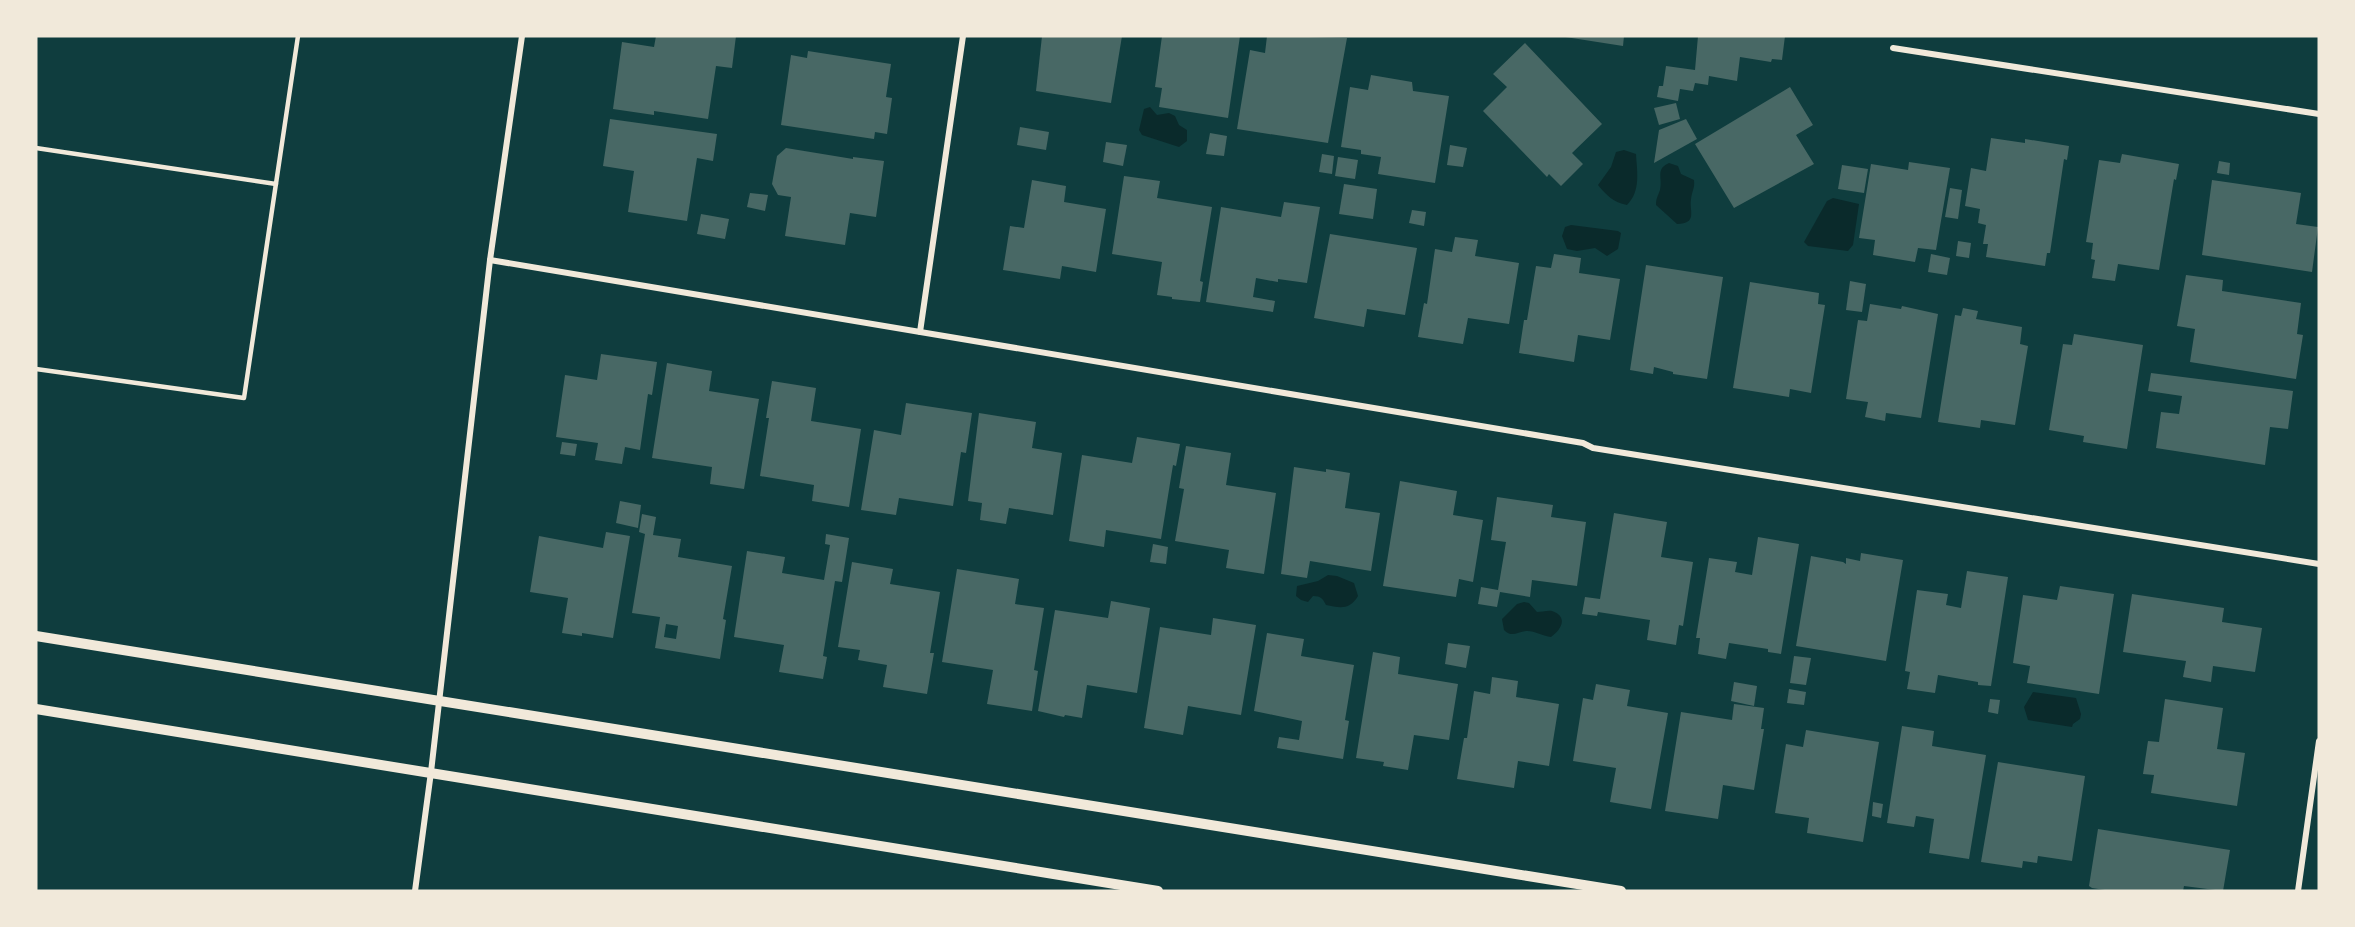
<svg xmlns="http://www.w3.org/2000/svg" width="2355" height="927" viewBox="0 0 2355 927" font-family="'Noto Serif',serif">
<rect width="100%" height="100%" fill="#0f3d3e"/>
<g fill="#0a2a2b">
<polygon points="1150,107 1157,115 1169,113 1175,116 1179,125 1187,130 1187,141 1179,147 1142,135 1139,130 1144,109"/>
<path d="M 1624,150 L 1636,154 C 1637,172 1641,191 1627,205 C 1613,202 1607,196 1598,185 L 1611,167 L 1616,152 Z"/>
<path d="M 1669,163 L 1678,166 L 1681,174 L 1694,180 C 1695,188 1692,191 1691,199 C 1689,212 1698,223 1677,224 L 1656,205 C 1656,198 1658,196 1660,190 C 1663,178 1655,169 1669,163 Z"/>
<polygon points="1833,198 1859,204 1853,245 1848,251 1808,246 1804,242 1827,201"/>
<polygon points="1571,225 1618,231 1621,233 1618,249 1607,256 1595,248 1577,251 1567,249 1562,236 1565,227"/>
<path d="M 1328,575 L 1337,576 L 1354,583 L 1358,596 C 1350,610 1340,608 1326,605 C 1323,599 1321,596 1313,596 L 1308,602 L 1301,600 L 1296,596 L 1297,586 L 1318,581 Z"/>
<path d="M 1524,602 L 1529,603 L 1537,612 C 1541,612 1548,610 1552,611 C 1569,617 1561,630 1551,637 C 1543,636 1533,630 1526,631 C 1517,632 1512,638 1504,630 L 1502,619 L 1517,604 Z"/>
<polygon points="2033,692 2076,698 2081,714 2080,719 2073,724 2072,727 2028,720 2024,707"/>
</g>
<g fill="#486865" fill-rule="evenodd">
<polygon points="656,36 736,36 732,68 716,66 708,119 654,111 654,115 613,109 622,42 654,47"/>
<polygon points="1042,36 1122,36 1111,103 1036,91"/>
<polygon points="1162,36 1240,36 1228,118 1159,107 1162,88 1155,87"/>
<polygon points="1267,36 1347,38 1328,143 1237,129 1250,50 1265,53"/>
<polygon points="1559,36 1624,36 1623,46"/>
<polygon points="1698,36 1785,36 1782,60 1772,59 1771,62 1740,57 1737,81 1709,76 1708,85 1695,83 1693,91 1680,89 1678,101 1657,97 1659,86 1663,86 1666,66 1695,70"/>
<polygon points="1525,43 1602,124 1572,153 1583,164 1561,186 1549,174 1547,177 1483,111 1507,87 1493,74"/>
<polygon points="808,51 891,64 886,97 892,98 887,134 875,132 874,139 781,125 791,55 807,58"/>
<polygon points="1371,75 1412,82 1413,91 1449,96 1435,183 1378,174 1381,157 1361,154 1361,150 1341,147 1350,87 1368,90"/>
<polygon points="1790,87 1813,125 1796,135 1814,164 1734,208 1695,144"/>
<polygon points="1676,103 1680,119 1659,125 1654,108"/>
<polygon points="610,119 717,134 713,161 697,158 687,221 628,212 634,171 603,166"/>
<polygon points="1686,119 1697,139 1654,163 1659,130"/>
<polygon points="1020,127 1049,132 1046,150 1017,145"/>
<polygon points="1210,133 1227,136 1224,156 1206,154"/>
<polygon points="1991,138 2025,143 2025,139 2069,146 2067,160 2064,159 2050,253 2047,253 2045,266 1986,257 1988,244 1983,244 1986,225 1978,223 1980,209 1965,206 1971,168 1986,171"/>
<polygon points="1106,142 1127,145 1123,166 1103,162"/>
<polygon points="1450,145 1467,148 1463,167 1447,165"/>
<polygon points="786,148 853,159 853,157 884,161 876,217 850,213 845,245 785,236 791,197 778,195 772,184 777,156"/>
<polygon points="1322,154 1334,156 1332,174 1319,172"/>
<polygon points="2122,154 2179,164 2176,180 2174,179 2159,270 2118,264 2115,281 2092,278 2095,260 2091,259 2093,243 2086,242 2099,160 2120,163"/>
<polygon points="1338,157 1358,160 1355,179 1335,176"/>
<polygon points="2219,161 2230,163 2229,175 2217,173"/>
<polygon points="1909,162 1950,168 1936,250 1918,248 1915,262 1873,255 1875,240 1859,238 1871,164 1908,170"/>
<polygon points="1842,165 1868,169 1864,193 1838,189"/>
<polygon points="1124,176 1160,181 1157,198 1212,207 1200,281 1203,282 1200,302 1172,299 1172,297 1157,295 1162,262 1112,254"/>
<polygon points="1032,180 1066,186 1064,202 1106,209 1096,272 1062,266 1060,279 1003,270 1010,226 1024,228"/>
<polygon points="2212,180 2301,193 2296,224 2318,227 2312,272 2202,255"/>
<polygon points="1344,184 1377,189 1373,219 1339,214"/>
<polygon points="1950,188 1962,190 1958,219 1945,217"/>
<polygon points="750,193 768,195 765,211 747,207"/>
<polygon points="1284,202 1320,207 1307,283 1278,279 1278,282 1256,278 1253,297 1275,301 1273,312 1206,302 1221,207 1281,217"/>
<polygon points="1412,210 1426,212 1424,226 1409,223"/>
<polygon points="701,214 729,219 725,239 697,234"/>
<polygon points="1330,234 1417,248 1405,315 1367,309 1364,327 1314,318"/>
<polygon points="1455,237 1478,240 1475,256 1519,263 1509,324 1468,318 1463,344 1418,337 1424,303 1427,304 1435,249 1452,252"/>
<polygon points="1958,241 1971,243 1969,258 1956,256"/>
<polygon points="1554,254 1581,258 1579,273 1620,279 1610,340 1578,335 1574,362 1519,353 1524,320 1527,320 1536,266 1551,268"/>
<polygon points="1931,254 1950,258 1947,275 1928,272"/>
<polygon points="1646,265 1723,277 1707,379 1673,374 1673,372 1654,367 1653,374 1630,370"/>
<polygon points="2186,275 2223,280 2222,291 2301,303 2297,334 2303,335 2296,379 2190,362 2195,329 2177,326"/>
<polygon points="1850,281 1866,284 1862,312 1846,310"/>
<polygon points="1750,282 1819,293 1818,304 1825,305 1811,393 1790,389 1789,397 1733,388"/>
<polygon points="1870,304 1901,309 1902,306 1938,314 1921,418 1886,413 1885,421 1865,417 1868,402 1846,399 1858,320 1867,321"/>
<polygon points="1963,308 1978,311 1976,319 2022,327 2020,344 2028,346 2015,425 1981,420 1980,428 1938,422 1955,315 1961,316"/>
<polygon points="2074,334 2143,345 2127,449 2083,442 2084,436 2049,430 2063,344 2072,345"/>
<polygon points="601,354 657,362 652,395 648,394 640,450 625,447 622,464 595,460 598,443 556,437 565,375 597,380"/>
<polygon points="667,363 712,371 709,391 759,399 744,489 710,484 712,467 652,458"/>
<polygon points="2151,373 2293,391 2288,429 2270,427 2265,465 2156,448 2161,412 2179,414 2182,396 2148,391"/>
<polygon points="772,381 816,388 811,421 861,429 849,507 812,501 814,485 760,476 769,418 766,418"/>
<polygon points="906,403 972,413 966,453 961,452 953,506 899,498 896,515 861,510 874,430 901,435"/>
<polygon points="979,413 1036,422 1032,448 1062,453 1053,515 1009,508 1006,524 980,520 982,503 968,501"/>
<polygon points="1137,437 1180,444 1176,466 1173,465 1161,539 1106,530 1104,547 1069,541 1082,455 1132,463"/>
<polygon points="562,442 577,444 575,456 560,454"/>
<polygon points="1186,446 1231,453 1226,485 1276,493 1264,574 1226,568 1229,550 1175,541 1184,489 1179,488"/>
<polygon points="1294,467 1326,472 1326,469 1350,473 1345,508 1380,513 1371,571 1310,561 1307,578 1281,574"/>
<polygon points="1400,481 1457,491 1453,515 1483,520 1473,582 1459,579 1456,597 1383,586"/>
<polygon points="1497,497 1553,505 1551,517 1586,522 1577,586 1532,580 1530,597 1500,592 1497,607 1478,604 1481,587 1498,590 1506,542 1491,540"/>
<polygon points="620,501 641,505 638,528 616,523"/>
<polygon points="1614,513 1667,522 1661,557 1693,562 1683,626 1679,625 1676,645 1647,640 1650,620 1598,612 1597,616 1582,614 1585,597 1600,599"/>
<path d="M 642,514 L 656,517 L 653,535 L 681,539 L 678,557 L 732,566 L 723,619 L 726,620 L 720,659 L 655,648 L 660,617 L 632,613 L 645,534 L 639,532 ZM 666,624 L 678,626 L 676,639 L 664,637 Z"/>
<polygon points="606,532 630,536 613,638 582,633 582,636 562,633 568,598 530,592 539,536 603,548"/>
<polygon points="826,534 849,538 842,582 835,581 823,656 827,657 823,679 779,672 784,645 734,637 747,551 785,557 782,573 824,580 830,545 825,544"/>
<polygon points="1758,537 1799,544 1781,654 1768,652 1768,649 1729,643 1726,659 1698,654 1700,638 1696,638 1709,558 1737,562 1735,572 1752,575"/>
<polygon points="1153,544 1168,547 1166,564 1150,562"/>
<polygon points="1861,553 1903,560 1886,661 1796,646 1811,556 1843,562 1846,564 1846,558 1860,561"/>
<polygon points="852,562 893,569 890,584 940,592 930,653 934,653 927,694 883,687 887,665 858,660 860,650 838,647"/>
<polygon points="957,569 1019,579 1015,604 1044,608 1034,670 1038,671 1032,711 987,704 993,670 942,662"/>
<polygon points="1967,571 2008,577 1991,686 1978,685 1978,682 1938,675 1935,693 1907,689 1910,672 1905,671 1917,590 1948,594 1946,605 1961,608"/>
<polygon points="2060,586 2114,594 2099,694 2027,683 2030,666 2013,663 2023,595 2057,600"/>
<polygon points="2132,594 2224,608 2222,622 2262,628 2255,672 2213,666 2211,682 2183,677 2186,661 2123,652"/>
<polygon points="1111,601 1150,608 1137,693 1087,685 1082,718 1065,715 1064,717 1038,711 1055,610 1108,618"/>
<polygon points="1213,618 1256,625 1241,715 1188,706 1183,735 1144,728 1160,627 1211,635"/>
<polygon points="1267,633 1304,639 1301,656 1354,665 1345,720 1349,721 1343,759 1277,748 1279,737 1299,740 1302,721 1254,711"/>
<polygon points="1448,643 1470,646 1466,668 1445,664"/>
<polygon points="1373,652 1400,657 1398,674 1458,684 1449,740 1414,735 1408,770 1383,766 1384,762 1356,758"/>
<polygon points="1794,656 1811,658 1806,685 1790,683"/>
<polygon points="1492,677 1518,681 1516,697 1559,704 1549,766 1518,761 1514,788 1457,779 1464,738 1467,738 1474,691 1490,694"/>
<polygon points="1734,682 1757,686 1754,706 1731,701"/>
<polygon points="1596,684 1630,690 1627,706 1668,713 1651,809 1610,802 1616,768 1573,761 1583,698 1593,700"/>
<polygon points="1789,689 1806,692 1804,705 1787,703"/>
<polygon points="1990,699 2000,700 1998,714 1988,712"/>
<polygon points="2165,699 2223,708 2217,749 2245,753 2237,806 2151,793 2154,775 2143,774 2148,741 2159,742"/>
<polygon points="1734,704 1764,708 1761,729 1764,729 1754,790 1723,785 1718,819 1665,811 1681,712 1732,720"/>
<polygon points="1902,726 1934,731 1932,746 1986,755 1969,859 1929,853 1934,819 1916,816 1914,827 1887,823"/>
<polygon points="1806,730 1879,742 1863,842 1807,833 1809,818 1775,813 1786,744 1803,747"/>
<polygon points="1998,762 2085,776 2072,861 2038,856 2037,863 2023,861 2022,868 1981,862"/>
<polygon points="1873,802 1883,804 1881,818 1872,816"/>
<polygon points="2098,829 2230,850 2223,891 2184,886 2183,891 2111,891 2092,888 2089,886"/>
</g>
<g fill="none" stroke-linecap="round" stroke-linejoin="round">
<g stroke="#f1e9da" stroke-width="4.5">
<polyline points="36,148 276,184"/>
<polyline points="36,369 244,398 298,36"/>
</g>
<g stroke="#f1e9da" stroke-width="6">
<polyline points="1893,48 2319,114"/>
<polyline points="490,260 1583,443 1593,448 2319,564"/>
<polyline points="920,332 963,36"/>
<polyline points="415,891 431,772 490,260 522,36"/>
<polyline points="2298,891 2319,741"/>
</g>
<g stroke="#f1e9da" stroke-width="10">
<polyline points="36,636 1621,891"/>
<polyline points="36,709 1158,891"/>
</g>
</g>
<rect width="2355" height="927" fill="none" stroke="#f1e9da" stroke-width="75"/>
</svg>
